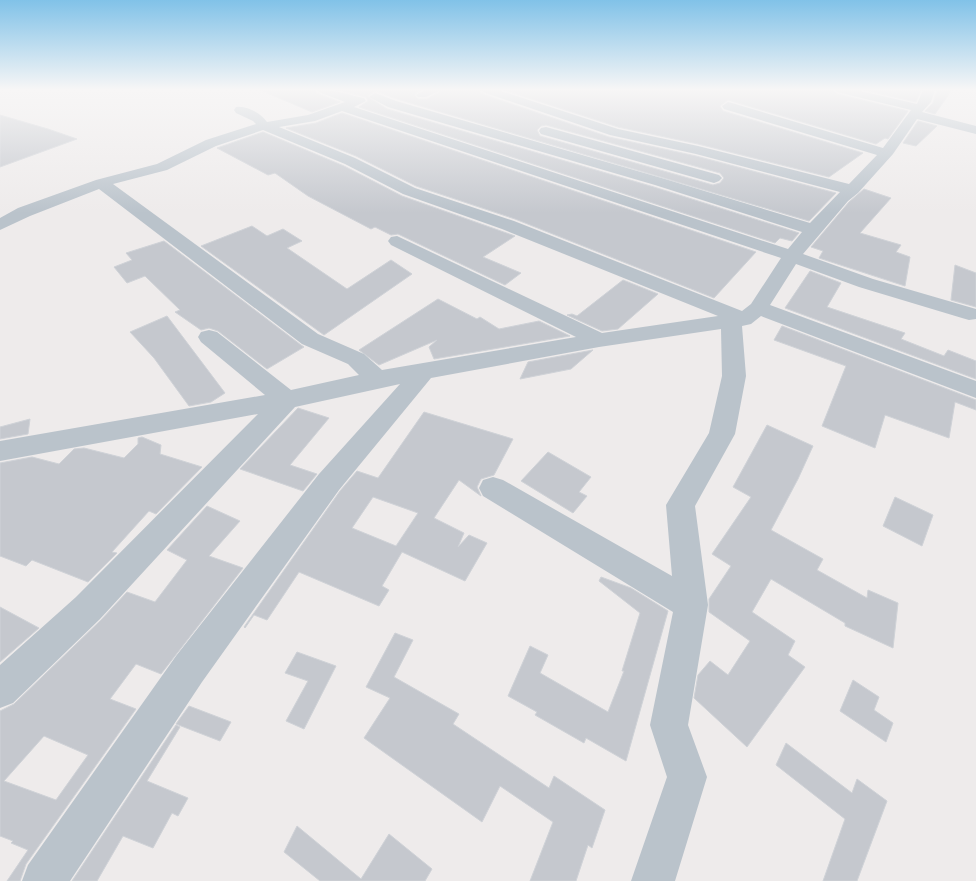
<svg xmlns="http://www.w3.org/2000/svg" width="976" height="881" viewBox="0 0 976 881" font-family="Montserrat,sans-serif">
<rect width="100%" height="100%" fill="#eeebeb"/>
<g fill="#c5c8ce" stroke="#cfd2d7" fill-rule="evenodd">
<polygon points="260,90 315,90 318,94 340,102 312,112"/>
<path d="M 338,90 L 421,90 L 414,95 L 418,99 L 427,99 L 443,90 L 479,90 L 482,94 L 609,137 L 696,156 L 836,193 L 809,221 L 397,99 L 376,91 L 367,96 L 387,109 L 654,187 L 799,233 L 792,241 L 780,238 L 775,243 L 359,107 L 368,101 L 366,97 ZM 546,125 L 720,173 L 724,178 L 720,183 L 713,185 L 540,136 L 537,130 L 541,126 Z"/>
<polygon points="504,90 833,90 837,94 908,111 888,139 885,138 876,144 728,100 720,106 723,111 863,153 829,177 698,144 618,127"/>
<polygon points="864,90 921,90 916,102"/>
<polygon points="937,90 952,90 935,114 925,111 933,103"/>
<polygon points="342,113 756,252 714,298 515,219 416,186 356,156 286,128 316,123"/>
<polygon points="0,115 48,129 77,139 0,167"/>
<polygon points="918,121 937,126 916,146 903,143"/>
<polygon points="263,132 344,166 402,196 515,236 483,257 521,273 505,285 398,234 391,235 375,227 371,229 308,196 275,173 268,175 217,148"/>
<polygon points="864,189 891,198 860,233 901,245 896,252 910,257 905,286 819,258 823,251 811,247 849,202"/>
<polygon points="252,226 267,236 283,229 302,241 287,248 347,289 391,260 412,274 324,335 201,246"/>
<polygon points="164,241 301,345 304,347 267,369 218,331 209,328 201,330 175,312 180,310 145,276 127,283 114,267 132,260 126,253"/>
<polygon points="955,265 976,273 976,307 951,300"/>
<polygon points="810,271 841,283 827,307 905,333 901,339 944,356 948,350 976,361 976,379 785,308"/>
<polygon points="623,280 658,294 618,329 602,331 567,315 572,314 577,316"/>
<polygon points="438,299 477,319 480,317 499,329 539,321 570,336 434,359 429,347 437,340 379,365 359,350"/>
<polygon points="167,316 225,393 211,402 189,406 154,358 130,332"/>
<polygon points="782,326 976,400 976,410 955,402 949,438 885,415 875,448 822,426 846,366 774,340"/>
<polygon points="593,350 571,369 520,379 528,362"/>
<polygon points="298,408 329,418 290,465 317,474 303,491 240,469"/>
<path d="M 424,412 L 513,439 L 494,475 L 481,479 L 477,487 L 481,496 L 459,480 L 434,518 L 464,533 L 458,547 L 469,535 L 487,543 L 465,581 L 402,552 L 382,586 L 389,590 L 379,606 L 299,572 L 267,620 L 254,615 L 245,628 L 244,627 L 340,491 L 357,471 L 378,478 ZM 373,497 L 418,513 L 396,546 L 352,528 Z"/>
<polygon points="30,419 28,434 0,439 0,427"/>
<polygon points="767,425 813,446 798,479 771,530 823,559 817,570 867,598 868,590 898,603 893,648 845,626 845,623 771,579 752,612 795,641 788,655 805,667 747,747 694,698 698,675 710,661 728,675 750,641 709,612 709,599 731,566 712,554 751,497 733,487"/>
<polygon points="142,437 161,445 160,454 202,467 156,514 149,511 112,552 117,553 88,582 32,560 26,566 0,556 0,463 32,457 59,464 74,449 84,448 124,458 138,444 138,438"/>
<polygon points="548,452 591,477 579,492 587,496 573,513 521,481"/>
<polygon points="895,497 933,515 922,546 883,526"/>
<path d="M 207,506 L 240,521 L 209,556 L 243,568 L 161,674 L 136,664 L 110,699 L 136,709 L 26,864 L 20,881 L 7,881 L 28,850 L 11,843 L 13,841 L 0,836 L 0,711 L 14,704 L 101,620 L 127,592 L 155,602 L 187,560 L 167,550 ZM 44,736 L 88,755 L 56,800 L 4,781 Z"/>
<polygon points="601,577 631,588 668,611 626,761 586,738 584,743 535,715 537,712 508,696 530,646 548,655 540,673 608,712 624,671 622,671 640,613 599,581"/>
<polygon points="0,607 39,628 0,662"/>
<polygon points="395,633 413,640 394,677 459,714 453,724 549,788 554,776 605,810 592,848 588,845 576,881 530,881 553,822 500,786 482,822 364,738 390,698 366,687"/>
<polygon points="297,652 336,666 304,729 286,721 308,681 285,673"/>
<polygon points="853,680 879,697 874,710 893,723 886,742 840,711"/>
<polygon points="189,706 231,722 220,741 176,724"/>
<polygon points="176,725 180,727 147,781 188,798 178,816 172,813 153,848 123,836 97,881 72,881"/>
<polygon points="786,743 852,793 857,779 887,801 857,881 823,881 845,819 776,765"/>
<polygon points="297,826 361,879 389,834 432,869 425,881 320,881 284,852"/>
</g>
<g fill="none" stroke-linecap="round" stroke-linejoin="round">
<g fill="#bac3cb" fill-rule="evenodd">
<path d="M 317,90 C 334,89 349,95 364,98 L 366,101 L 354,107 L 788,249 L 802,232 L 655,185 L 388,107 L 369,97 L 375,93 L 396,101 L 665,179 L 810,223 L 840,192 L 696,154 L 610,135 L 483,92 L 481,90 L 498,90 L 618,129 L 698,146 L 849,184 L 877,155 L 724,109 L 722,106 L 728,102 L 732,103 L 883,148 L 911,110 L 837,92 L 835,90 L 856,90 L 917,104 L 923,90 L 935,90 L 931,102 L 922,112 L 976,126 L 976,134 L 917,119 L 893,154 L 858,193 L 848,201 L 803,254 L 873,279 L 976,309 L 976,319 L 969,320 L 962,318 L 859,287 L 796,264 L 770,305 L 976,381 L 976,398 L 761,316 L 751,324 L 742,326 L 746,376 L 735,434 L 695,506 L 708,605 L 688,725 L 707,777 L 675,881 L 631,881 L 667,777 L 650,725 L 673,612 L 483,496 L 479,488 L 483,480 L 493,477 L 503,480 L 672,576 L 666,505 L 709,433 L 722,376 L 721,329 L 599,347 L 431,378 L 339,490 L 202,682 L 70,881 L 22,881 L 28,865 L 176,656 L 319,474 L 400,384 L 295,407 L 100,619 L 13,703 L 0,708 L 0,665 L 76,597 L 258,414 L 0,461 L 0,441 L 265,395 L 201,342 L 198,337 L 201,332 L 209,330 L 217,332 L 291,390 L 359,375 L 348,364 L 302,344 L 99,189 L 30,216 L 0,230 L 0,218 L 18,208 L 96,180 L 157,164 L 206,140 L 256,124 L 253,121 L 236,113 L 234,110 L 236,107 C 246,105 261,113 267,122 L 308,115 L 345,102 L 319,92 ZM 342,111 L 781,258 L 751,304 L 742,311 L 514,221 L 415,188 L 355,158 L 279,127 L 315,121 ZM 263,130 L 345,164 L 403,194 L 502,229 L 718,316 L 602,333 L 397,236 L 391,237 L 388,241 L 391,245 L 576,337 L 382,370 L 364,354 L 318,334 L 113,184 L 167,170 L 216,146 Z"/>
<polygon points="425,90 441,90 426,97 418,97 416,95"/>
<polygon points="546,127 719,175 722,178 719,181 714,183 541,134 539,131 541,128"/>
</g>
</g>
<linearGradient id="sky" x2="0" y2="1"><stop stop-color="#81c2e8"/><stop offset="0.42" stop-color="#f7f6f6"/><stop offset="1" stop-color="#f7f6f6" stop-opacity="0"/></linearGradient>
<rect width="976" height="213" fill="url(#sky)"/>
</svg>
